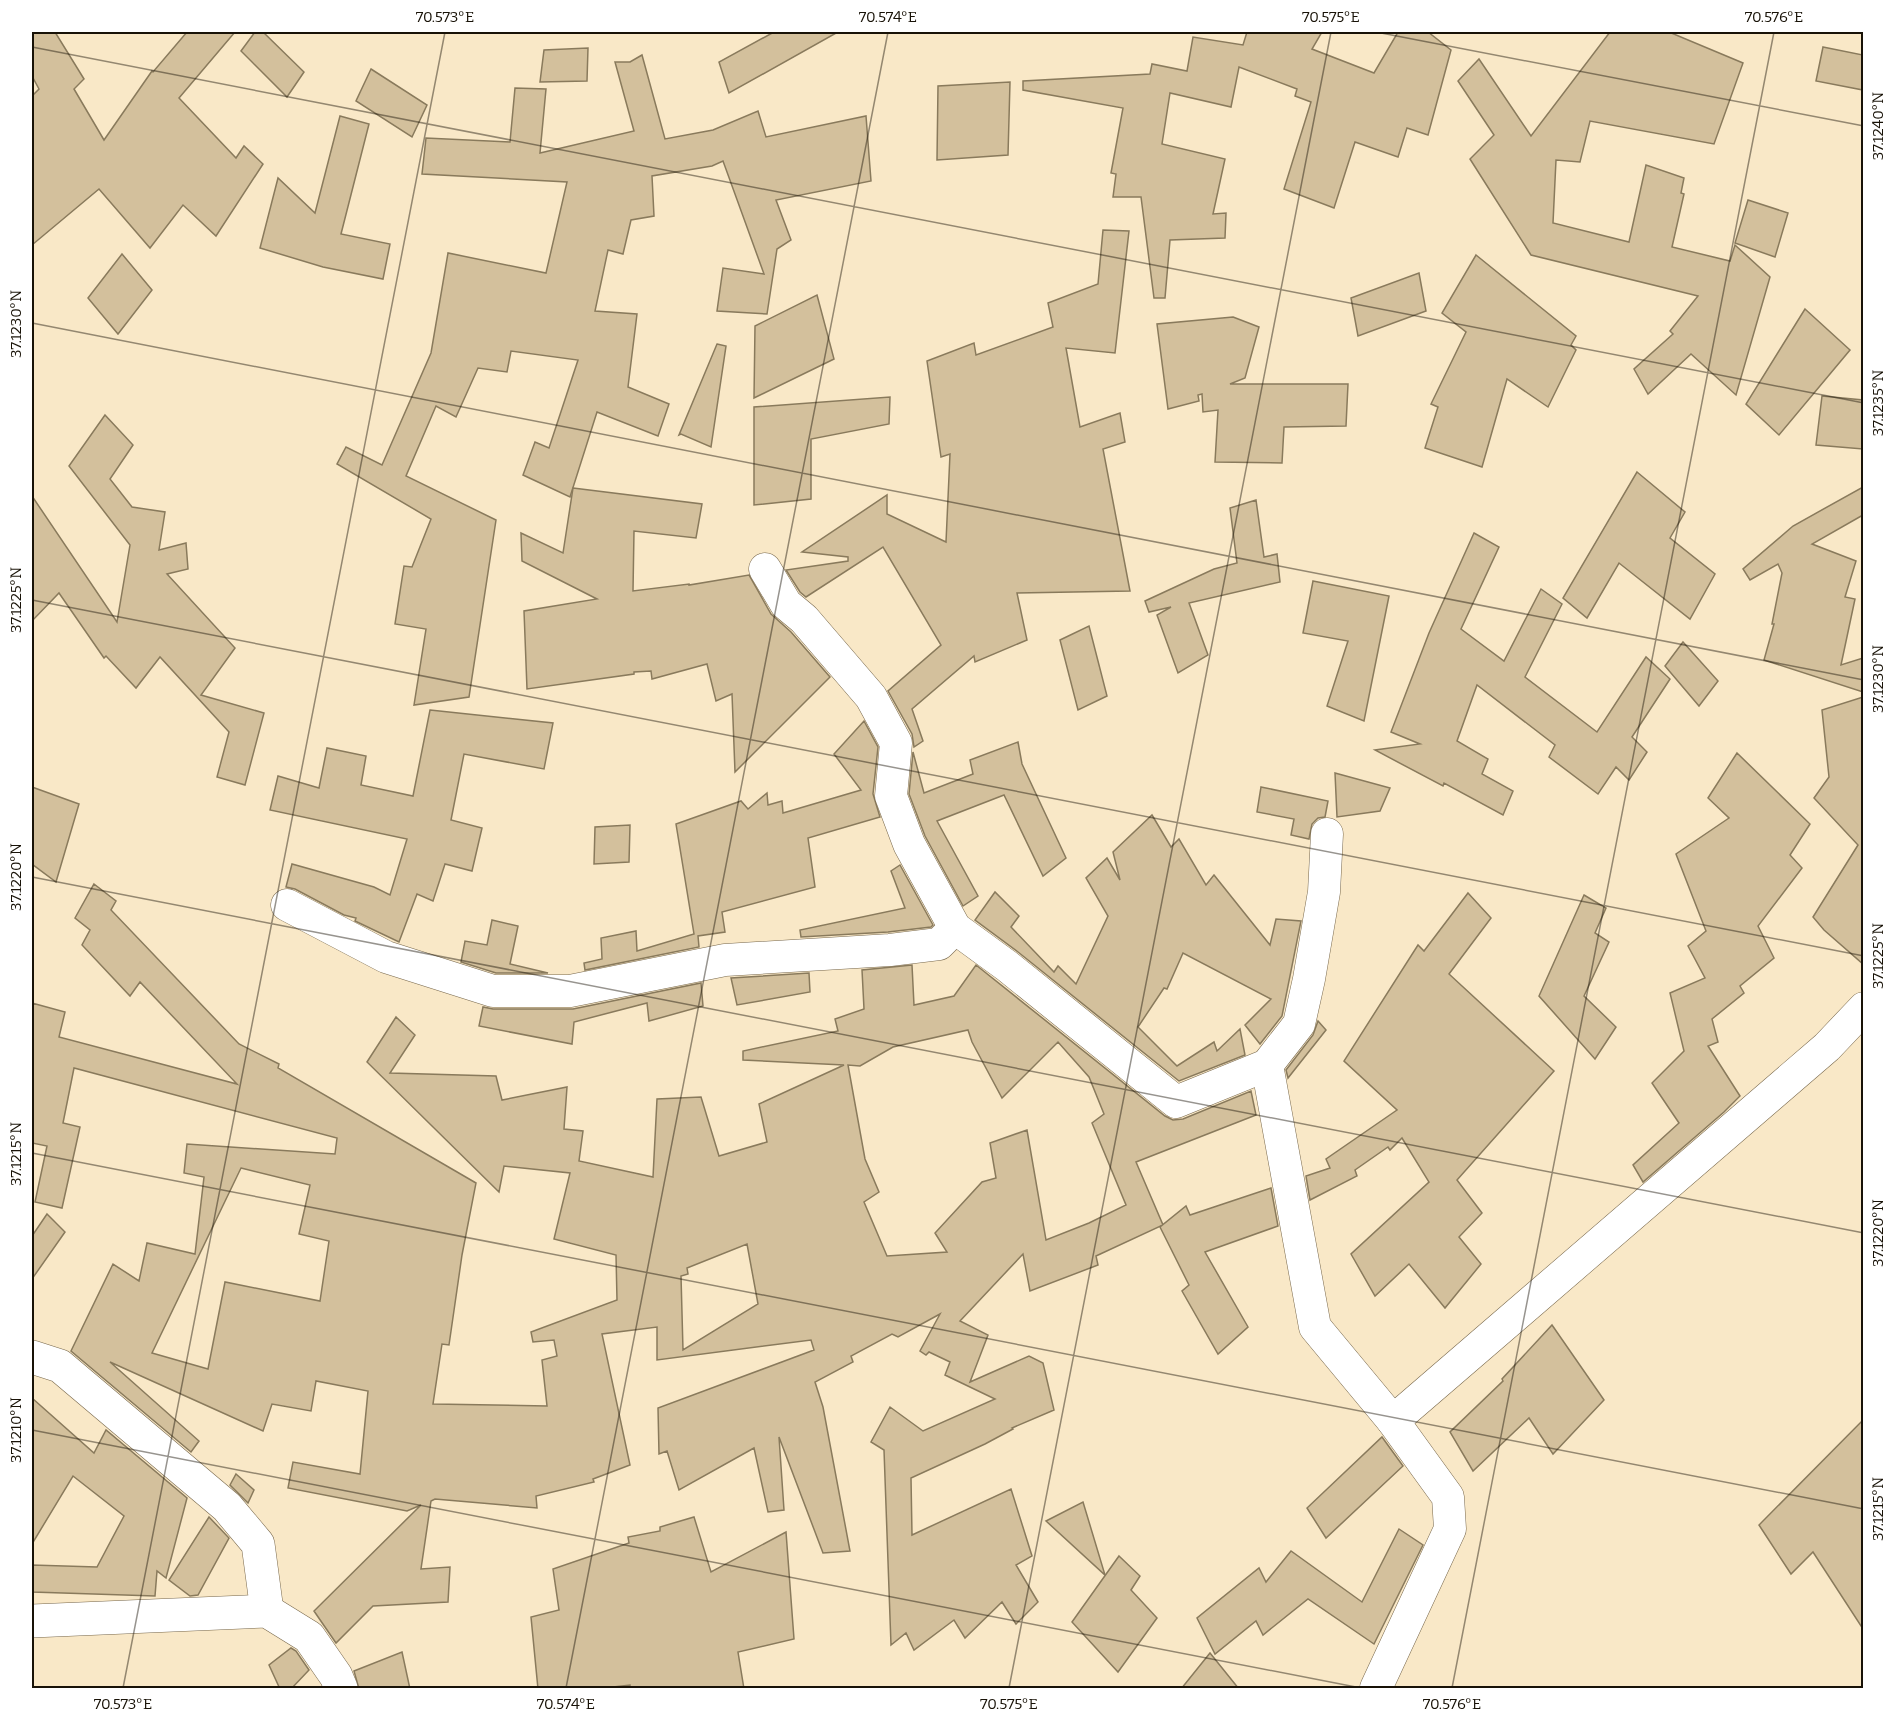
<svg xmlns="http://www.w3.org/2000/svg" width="1895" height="1720" viewBox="0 0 1895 1720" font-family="Bitter,serif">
<rect width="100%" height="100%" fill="#f9e8c7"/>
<g fill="#d3c09c" stroke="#897a5c" stroke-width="1.5" fill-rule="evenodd">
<polygon points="32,32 55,32 84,79 74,89 104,140 152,71 153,72 187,32 235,32 179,98 236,158 244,146 263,164 216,236 183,205 150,248 99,189 32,245 32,96 39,89 32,76"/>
<polygon points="255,32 263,32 304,72 287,97 241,51"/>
<polygon points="774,32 838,32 729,93 719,62"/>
<polygon points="1247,32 1322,32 1312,49 1374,73 1398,32 1428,32 1451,50 1428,135 1407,128 1398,157 1355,142 1334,208 1284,189 1311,102 1295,96 1297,89 1239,67 1231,107 1170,93 1162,144 1225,159 1213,214 1226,213 1225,238 1170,240 1165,298 1154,298 1141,197 1113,197 1116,174 1111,173 1123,108 1023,90 1023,81 1150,74 1152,64 1187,71 1193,37 1243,45"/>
<polygon points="1610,32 1669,32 1743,63 1714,144 1590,121 1580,162 1556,160 1553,223 1629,242 1646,165 1684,178 1681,193 1684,194 1672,247 1730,261 1735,245 1770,277 1736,395 1691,354 1648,394 1634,369 1673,334 1670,331 1698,296 1531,255 1470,159 1494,135 1458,81 1479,59 1531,136"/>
<polygon points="1823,47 1863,55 1863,90 1816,81"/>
<polygon points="588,48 587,81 540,82 544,50"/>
<polygon points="642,55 665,139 713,130 758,111 766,137 866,116 871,181 776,200 791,240 777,249 767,314 717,311 723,268 764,274 723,161 712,166 652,176 654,216 631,220 623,254 608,250 595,311 637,314 628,387 669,404 658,436 597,412 570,497 523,475 535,442 549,448 578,360 511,351 507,372 478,368 456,417 436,406 406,476 496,520 469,697 414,705 426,629 395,624 404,566 412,567 431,519 337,464 346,447 382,465 431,353 448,253 546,273 567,182 422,174 426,138 510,142 515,88 546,89 540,153 634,131 615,62 630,62"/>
<polygon points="371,69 427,105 412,137 356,101"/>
<polygon points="1010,82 1008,155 937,160 938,86"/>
<polygon points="340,116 369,124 341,234 390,244 383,279 323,267 260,248 278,178 315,213"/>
<polygon points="1748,200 1788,213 1775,257 1735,243"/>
<polygon points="1103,230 1129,231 1115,353 1066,348 1080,427 1120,413 1125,442 1103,449 1130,591 1017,593 1027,640 975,662 974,656 912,709 923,741 914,747 912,734 888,691 941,645 883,547 806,597 800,592 786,570 848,561 848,557 802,552 887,495 887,514 946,542 950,454 941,457 927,361 974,343 976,355 1053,327 1048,303 1098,284"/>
<polygon points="122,254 152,290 118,334 88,298"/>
<polygon points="1476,255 1576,336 1571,345 1576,350 1548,407 1507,379 1482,467 1425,448 1438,407 1431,404 1466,332 1442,313"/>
<polygon points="1419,273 1426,311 1358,336 1351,298"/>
<polygon points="817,295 834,359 754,398 755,326"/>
<polygon points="1805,309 1850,350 1779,435 1746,404"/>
<polygon points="1233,317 1259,327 1245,378 1230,384 1348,384 1346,426 1284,427 1282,463 1215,462 1218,410 1203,412 1202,394 1198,395 1199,401 1168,409 1157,324"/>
<polygon points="717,344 726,346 711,447 681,434 679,435"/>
<polygon points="1822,396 1863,400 1863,449 1816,445"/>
<polygon points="890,397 889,424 811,439 811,499 754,505 754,407"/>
<polygon points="105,415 133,445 110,479 132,507 165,512 159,550 186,543 188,569 167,574 235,648 201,695 264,713 245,785 217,777 229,732 160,657 136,688 106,656 104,658 59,593 32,621 32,496 117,622 130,545 69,466"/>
<polygon points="1637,472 1685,512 1670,538 1715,574 1690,619 1619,563 1587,618 1563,598"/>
<polygon points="1863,487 1863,515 1812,544 1856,561 1845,597 1855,599 1841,665 1863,658 1863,692 1764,660 1774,624 1772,624 1782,573 1778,564 1750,580 1743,569 1793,526"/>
<polygon points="573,488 702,504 696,538 634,531 633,591 689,584 689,585 749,575 771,614 791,632 830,677 735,772 732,694 716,701 707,664 652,679 651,671 634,672 634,674 527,689 524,611 597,599 522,561 521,533 563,553"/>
<polygon points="1256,500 1264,557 1277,554 1280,582 1189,603 1208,655 1178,673 1157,615 1171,607 1149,612 1145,601 1214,569 1237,563 1230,508"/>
<polygon points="1474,533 1499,547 1461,629 1504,661 1541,589 1562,604 1525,677 1597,732 1646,657 1670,679 1632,737 1647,752 1629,780 1616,767 1598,794 1549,757 1555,745 1477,685 1457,741 1488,759 1482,774 1513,791 1503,815 1444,783 1443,786 1375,750 1420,744 1391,732 1429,633"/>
<polygon points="1313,581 1389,596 1364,721 1327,706 1348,641 1303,633"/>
<polygon points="1089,626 1107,696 1078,710 1060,640"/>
<polygon points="1683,642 1718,681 1699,706 1665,666"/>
<polygon points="1863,697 1863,964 1824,930 1813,917 1858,845 1814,798 1829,777 1822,710"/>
<polygon points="430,710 553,723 544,769 464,754 451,820 482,828 472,871 445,864 433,901 417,894 399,942 355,921 356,918 344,915 295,889 286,887 292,864 374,887 390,895 407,839 270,810 278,776 319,788 327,748 366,756 361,785 413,796"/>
<polygon points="864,721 878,747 873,794 880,817 808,838 815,887 722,912 725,932 698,936 699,947 585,970 584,963 602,959 601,938 636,931 637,951 694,934 676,824 741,801 748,809 767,793 768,805 782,801 783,813 861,790 834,754"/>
<polygon points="1018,742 1022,764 1066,858 1043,876 1004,795 937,821 978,896 963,906 925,836 909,794 913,752 924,793 973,774 970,760"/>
<polygon points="1737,753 1810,824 1790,855 1802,868 1758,926 1774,958 1740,986 1744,993 1712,1019 1718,1042 1708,1046 1740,1096 1724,1112 1643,1182 1633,1165 1679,1123 1652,1083 1684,1051 1670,993 1705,978 1688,946 1706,931 1676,854 1729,818 1708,798"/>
<polygon points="1335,773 1390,788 1380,811 1337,817"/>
<polygon points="32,787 79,804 56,882 32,864"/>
<polygon points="1261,787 1328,801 1325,817 1318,818 1312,824 1309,839 1291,835 1294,819 1257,812"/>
<polygon points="1152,815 1171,847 1179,839 1206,885 1214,875 1270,945 1276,919 1301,921 1282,1016 1260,1044 1245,1025 1271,999 1183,953 1167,989 1164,988 1138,1027 1177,1066 1214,1042 1217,1051 1240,1029 1245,1055 1179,1081 1018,952 975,920 995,892 1019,916 1011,927 1054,972 1058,966 1076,984 1108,916 1086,878 1107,858 1120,880 1113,852"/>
<polygon points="630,825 629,862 594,864 595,827"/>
<polygon points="900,865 933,925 931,927 888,932 801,937 800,930 905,908 891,871"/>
<path d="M 94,884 L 116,901 L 111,910 L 239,1044 L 279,1064 L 278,1068 L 476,1183 L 462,1255 L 449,1345 L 442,1344 L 433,1404 L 547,1406 L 542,1360 L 557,1356 L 554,1340 L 533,1342 L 531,1332 L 617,1300 L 616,1255 L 554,1239 L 570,1173 L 504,1166 L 499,1192 L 367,1062 L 396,1017 L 415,1035 L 390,1073 L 496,1076 L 502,1100 L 567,1087 L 564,1129 L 583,1131 L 579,1161 L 653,1177 L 657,1099 L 701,1097 L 719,1156 L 767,1142 L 759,1104 L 844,1065 L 743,1060 L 743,1051 L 838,1031 L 835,1019 L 864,1009 L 862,970 L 912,965 L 914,1005 L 954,996 L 976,965 L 1165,1116 L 1173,1120 L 1183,1119 L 1251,1091 L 1256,1115 L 1136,1162 L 1163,1225 L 1096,1256 L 1098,1265 L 1030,1291 L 1023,1254 L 960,1321 L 988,1335 L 970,1382 L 1029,1356 L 1043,1363 L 1054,1410 L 1012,1428 L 1013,1429 L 985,1444 L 911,1478 L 912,1535 L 1011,1489 L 1032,1556 L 1016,1565 L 1038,1602 L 1016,1624 L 1002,1602 L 965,1638 L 954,1620 L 914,1650 L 906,1633 L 891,1645 L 884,1450 L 871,1442 L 890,1407 L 923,1431 L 995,1399 L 945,1375 L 950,1362 L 929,1352 L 926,1355 L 920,1351 L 940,1314 L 898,1337 L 892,1334 L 851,1356 L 853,1362 L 815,1382 L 823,1407 L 850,1551 L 823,1553 L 779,1437 L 784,1510 L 768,1512 L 754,1448 L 679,1490 L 667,1451 L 659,1454 L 658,1408 L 814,1350 L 811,1340 L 657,1360 L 657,1327 L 602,1334 L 630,1465 L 593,1479 L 594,1482 L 536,1496 L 537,1508 L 435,1499 L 431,1501 L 421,1569 L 450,1567 L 448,1602 L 373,1606 L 336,1643 L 314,1611 L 421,1505 L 407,1511 L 288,1488 L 293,1462 L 360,1474 L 368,1391 L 316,1381 L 311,1411 L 272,1404 L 263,1431 L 110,1362 L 199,1441 L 191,1452 L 71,1351 L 113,1264 L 139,1281 L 147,1243 L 195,1254 L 204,1177 L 184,1173 L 187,1144 L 335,1154 L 337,1138 L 74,1068 L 63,1123 L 80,1127 L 62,1208 L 35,1202 L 47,1146 L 32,1143 L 32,1003 L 65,1012 L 59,1037 L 237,1084 L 140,982 L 130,996 L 82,945 L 90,930 L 75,918 ZM 968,1030 L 972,1042 L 1002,1098 L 1058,1042 L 1089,1077 L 1104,1114 L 1092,1123 L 1126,1205 L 1089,1223 L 1046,1240 L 1027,1130 L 990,1143 L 996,1178 L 982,1182 L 935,1233 L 947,1252 L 887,1256 L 864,1202 L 879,1192 L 865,1159 L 848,1065 L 860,1066 L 893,1047 ZM 241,1168 L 310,1185 L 299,1234 L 329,1241 L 320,1301 L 225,1282 L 208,1369 L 152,1353 ZM 747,1244 L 758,1304 L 683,1350 L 681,1276 L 688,1274 L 687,1268 Z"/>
<polygon points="1468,893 1491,918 1449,974 1554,1071 1457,1180 1482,1213 1459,1237 1481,1264 1445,1308 1409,1264 1375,1296 1351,1254 1429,1182 1402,1138 1390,1150 1388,1147 1355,1170 1357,1176 1310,1200 1306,1176 1330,1168 1326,1159 1397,1110 1344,1061 1418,945 1424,951"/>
<polygon points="1584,895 1606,908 1595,933 1609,942 1584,996 1616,1027 1595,1059 1539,996"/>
<polygon points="492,920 518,926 510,964 548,973 496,973 461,962 465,941 487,945"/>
<polygon points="809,973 810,992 737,1005 731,978"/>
<polygon points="701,983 703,1006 649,1021 647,1003 574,1022 572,1044 479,1026 483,1007 493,1009 573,1009"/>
<polygon points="1318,1021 1326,1030 1288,1078 1286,1070 1313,1035"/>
<polygon points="1271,1188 1278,1226 1205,1252 1248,1327 1218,1354 1182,1291 1189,1285 1160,1227 1186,1206 1190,1215"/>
<polygon points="47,1214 65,1232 32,1279 32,1236"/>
<polygon points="1552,1325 1604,1400 1553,1454 1529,1418 1473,1471 1450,1432 1503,1381 1502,1379"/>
<polygon points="32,1398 94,1453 106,1430 187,1498 166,1578 157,1571 155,1596 32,1592 32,1565 97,1567 124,1516 73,1476 32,1544"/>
<polygon points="1863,1420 1863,1629 1813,1552 1791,1574 1759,1525"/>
<polygon points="1382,1437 1403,1466 1326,1538 1307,1508"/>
<polygon points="236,1474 254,1490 248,1503 230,1485"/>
<polygon points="1083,1502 1105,1575 1046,1521"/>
<polygon points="209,1517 229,1538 198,1595 190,1596 169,1580"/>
<polygon points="694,1517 711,1572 786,1532 794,1639 738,1652 744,1689 630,1689 630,1685 595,1689 538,1689 531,1617 559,1610 553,1569 629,1543 628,1537 660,1531 660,1527"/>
<polygon points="1399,1529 1423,1545 1374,1644 1308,1599 1263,1635 1256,1621 1215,1654 1197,1618 1259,1568 1266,1582 1291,1551 1362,1602"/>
<polygon points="1119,1556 1140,1576 1131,1590 1157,1618 1118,1672 1072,1622"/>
<polygon points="291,1648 296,1651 309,1670 291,1689 280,1689 269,1665"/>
<polygon points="402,1652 410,1689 359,1689 354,1671"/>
<polygon points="1210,1653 1239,1689 1181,1689"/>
</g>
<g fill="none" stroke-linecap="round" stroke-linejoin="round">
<g stroke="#78684c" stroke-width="33">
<g id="minor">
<polyline points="765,569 786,604 804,619 871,697 896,743 891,796 909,844 955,928 1007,966 1176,1102 1267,1065 1299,1024 1309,979 1324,892 1327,834"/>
<polyline points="287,905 386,957 493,991 570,991 725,960 890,950 939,944 955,928"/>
<polyline points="1267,1065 1315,1327 1393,1421 1448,1497 1450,1529 1376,1688"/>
<polyline points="1393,1421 1827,1047 1864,1008"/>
</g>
</g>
<g stroke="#78684c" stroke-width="34">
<g id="tertiary">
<polyline points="32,1357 60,1366 227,1507 258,1544 267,1611"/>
<polyline points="32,1621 267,1611 309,1637 336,1676 341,1688"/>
</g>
</g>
<use href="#minor" stroke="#fff" stroke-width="32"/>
<use href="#tertiary" stroke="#fff" stroke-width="33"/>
</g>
<path fill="none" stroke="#181207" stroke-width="1.5" stroke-opacity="0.45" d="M 1376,32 L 1864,126M 32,47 L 1864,403M 32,323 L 1864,680M 32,600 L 1864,956M 32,877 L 1864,1233M 32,1153 L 1864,1509M 32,1430 L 1361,1688M 123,1688 L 445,32M 566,1688 L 888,32M 1009,1688 L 1331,32M 1452,1688 L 1774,32"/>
<rect width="1895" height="1720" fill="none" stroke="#ffffff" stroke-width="66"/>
<rect x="33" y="33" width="1829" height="1654" fill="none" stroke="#181207" stroke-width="2"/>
<g font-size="15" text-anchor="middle" fill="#181207">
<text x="445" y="22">70.573°E</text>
<text x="888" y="22">70.574°E</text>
<text x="1331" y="22">70.575°E</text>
<text x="1774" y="22">70.576°E</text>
<text transform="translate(1878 126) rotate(-90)" y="5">37.1240°N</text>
<text transform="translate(16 324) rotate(-90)" y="5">37.1230°N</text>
<text transform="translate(1878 403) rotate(-90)" y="5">37.1235°N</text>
<text transform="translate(16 600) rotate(-90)" y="5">37.1225°N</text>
<text transform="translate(1878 679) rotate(-90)" y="5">37.1230°N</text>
<text transform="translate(16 877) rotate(-90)" y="5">37.1220°N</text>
<text transform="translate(1878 956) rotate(-90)" y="5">37.1225°N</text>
<text transform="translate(16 1154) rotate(-90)" y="5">37.1215°N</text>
<text transform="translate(1878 1233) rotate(-90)" y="5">37.1220°N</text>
<text transform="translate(16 1430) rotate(-90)" y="5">37.1210°N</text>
<text transform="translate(1878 1509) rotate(-90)" y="5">37.1215°N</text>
<text x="123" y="1709">70.573°E</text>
<text x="566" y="1709">70.574°E</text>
<text x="1009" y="1709">70.575°E</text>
<text x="1452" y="1709">70.576°E</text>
</g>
</svg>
